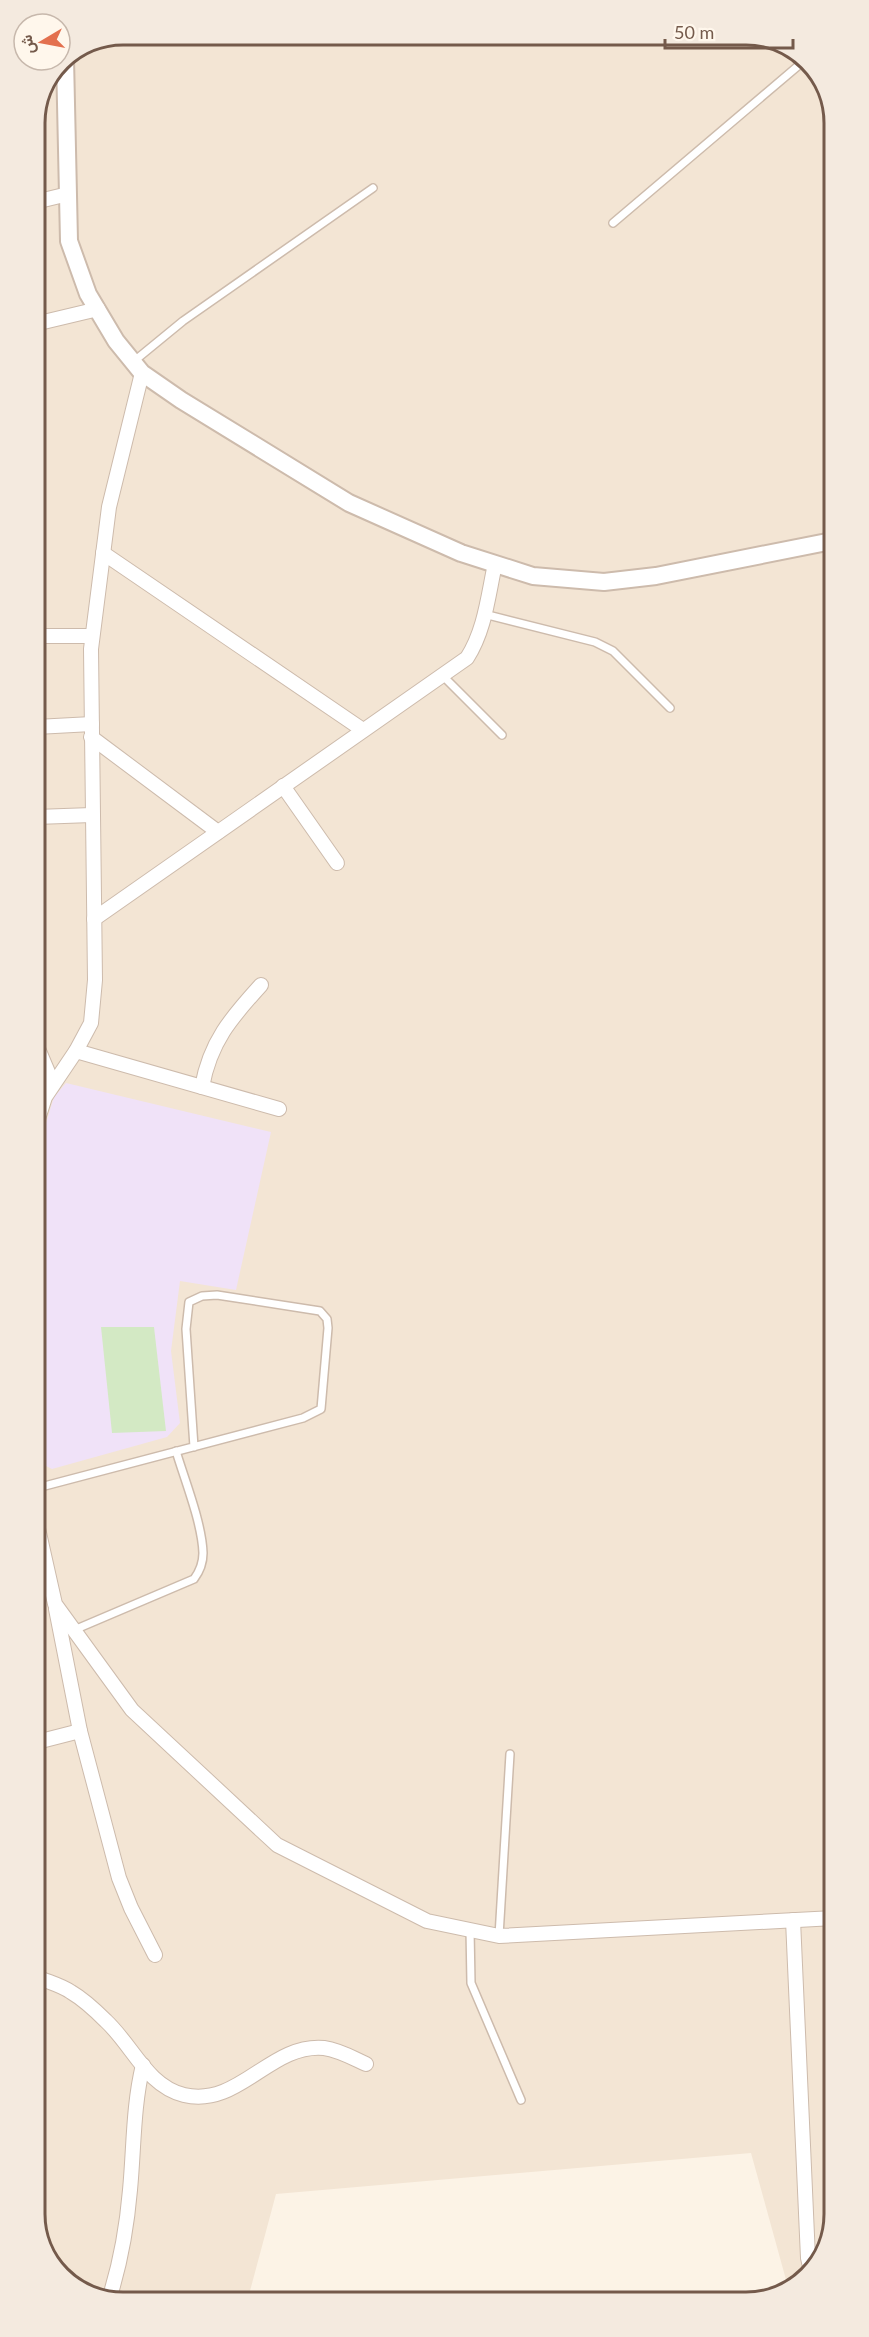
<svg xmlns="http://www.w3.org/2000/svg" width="869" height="2337" viewBox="0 0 869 2337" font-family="Lato,Vazirmatn,sans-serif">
<rect width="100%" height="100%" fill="#fcf3e6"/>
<polygon fill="#f3e5d4" points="123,35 752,35 800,53 831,100 834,2214 816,2268 788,2287 751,2153 276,2194 247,2302 117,2302 69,2284 38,2237 35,117 61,60"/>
<polygon fill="#f0e2f8" points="66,1083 271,1132 236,1290 180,1281 171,1351 180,1423 167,1437 52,1469 40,1463 37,1450 36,1155 54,1097"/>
<polygon fill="#d3e9c4" points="101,1327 154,1327 166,1431 112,1433"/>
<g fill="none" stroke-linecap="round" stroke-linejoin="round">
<g stroke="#cdbbac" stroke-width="10">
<g id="service">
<polyline points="613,223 805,60"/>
<polyline points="133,362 183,321 373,188"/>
<polyline points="484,614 595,642 613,651 670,708"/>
<polyline points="442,675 502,735"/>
<polyline points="37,1488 303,1418 321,1409 328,1328 327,1319 320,1311 217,1295 202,1296 189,1302 186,1329 194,1447"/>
<path d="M 74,1630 L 194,1579 C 200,1571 203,1563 203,1553 C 202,1523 185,1481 176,1451"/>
<polyline points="470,1930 471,1983 521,2100"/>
<polyline points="499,1936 510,1754"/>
</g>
</g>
<g stroke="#cdbbac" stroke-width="16">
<g id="minor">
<polyline points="35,202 68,194"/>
<polyline points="35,324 98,309"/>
<polyline points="103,553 363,730"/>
<polyline points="35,636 92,636"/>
<polyline points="36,727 92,724"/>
<polyline points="91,737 218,832"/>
<polyline points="283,786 337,863"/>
<polyline points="36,817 92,815"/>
<path d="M 94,919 L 467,658 C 485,630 488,596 495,564"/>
<polyline points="36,1044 53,1084"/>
<polyline points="76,1051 279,1109"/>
<path d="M 202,1087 C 210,1042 231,1018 261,985"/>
<polyline points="36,1125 45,1097 76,1051 91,1023 95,980 91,649 109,507 142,373"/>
<polyline points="37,1524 55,1604 132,1710 277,1845 427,1921 499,1936 834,1918"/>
<polyline points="56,1609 80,1731 119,1878 131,1908 155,1955"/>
<polyline points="37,1742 80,1731"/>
<polyline points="793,1920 808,2258 811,2271"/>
<path d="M 37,1977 C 48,1982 61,1985 71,1992 C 83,1999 96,2011 106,2021 C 133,2046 147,2086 184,2095 C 239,2108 270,2043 324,2048 C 339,2050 353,2058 366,2064"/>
<path d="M 109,2299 C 120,2265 127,2225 130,2190 C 134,2148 133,2106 143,2065"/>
</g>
</g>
<g stroke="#cdbbac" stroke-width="20">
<polyline id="tertiary" points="65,58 69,241 88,294 116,341 142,373 181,400 349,503 461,553 533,576 604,582 656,576 832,541"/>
</g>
<use href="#service" stroke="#fff" stroke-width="7"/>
<use href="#minor" stroke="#fff" stroke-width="14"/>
<use href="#tertiary" stroke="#fff" stroke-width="16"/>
</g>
<path d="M0 0H869V2337H0ZM123 45H746A78 78 0 0 1 824 123V2214A78 78 0 0 1 746 2292H123A78 78 0 0 1 45 2214V123A78 78 0 0 1 123 45Z" fill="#f4eadf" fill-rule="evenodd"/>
<path fill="none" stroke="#745a4b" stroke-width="3" d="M123 45H746A78 78 0 0 1 824 123V2214A78 78 0 0 1 746 2292H123A78 78 0 0 1 45 2214V123A78 78 0 0 1 123 45Z"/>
<g transform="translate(42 42) rotate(260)"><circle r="28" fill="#fff7ec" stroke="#c7b8ac" stroke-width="1.5"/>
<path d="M0-4.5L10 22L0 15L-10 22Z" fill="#e3704e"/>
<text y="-9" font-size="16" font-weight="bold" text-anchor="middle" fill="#745a4b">ش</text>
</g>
<path d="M665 39v9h128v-9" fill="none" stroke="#745a4b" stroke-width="3"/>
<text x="674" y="39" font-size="18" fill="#745a4b" stroke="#fff7ec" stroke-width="4.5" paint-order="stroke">50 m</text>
</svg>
